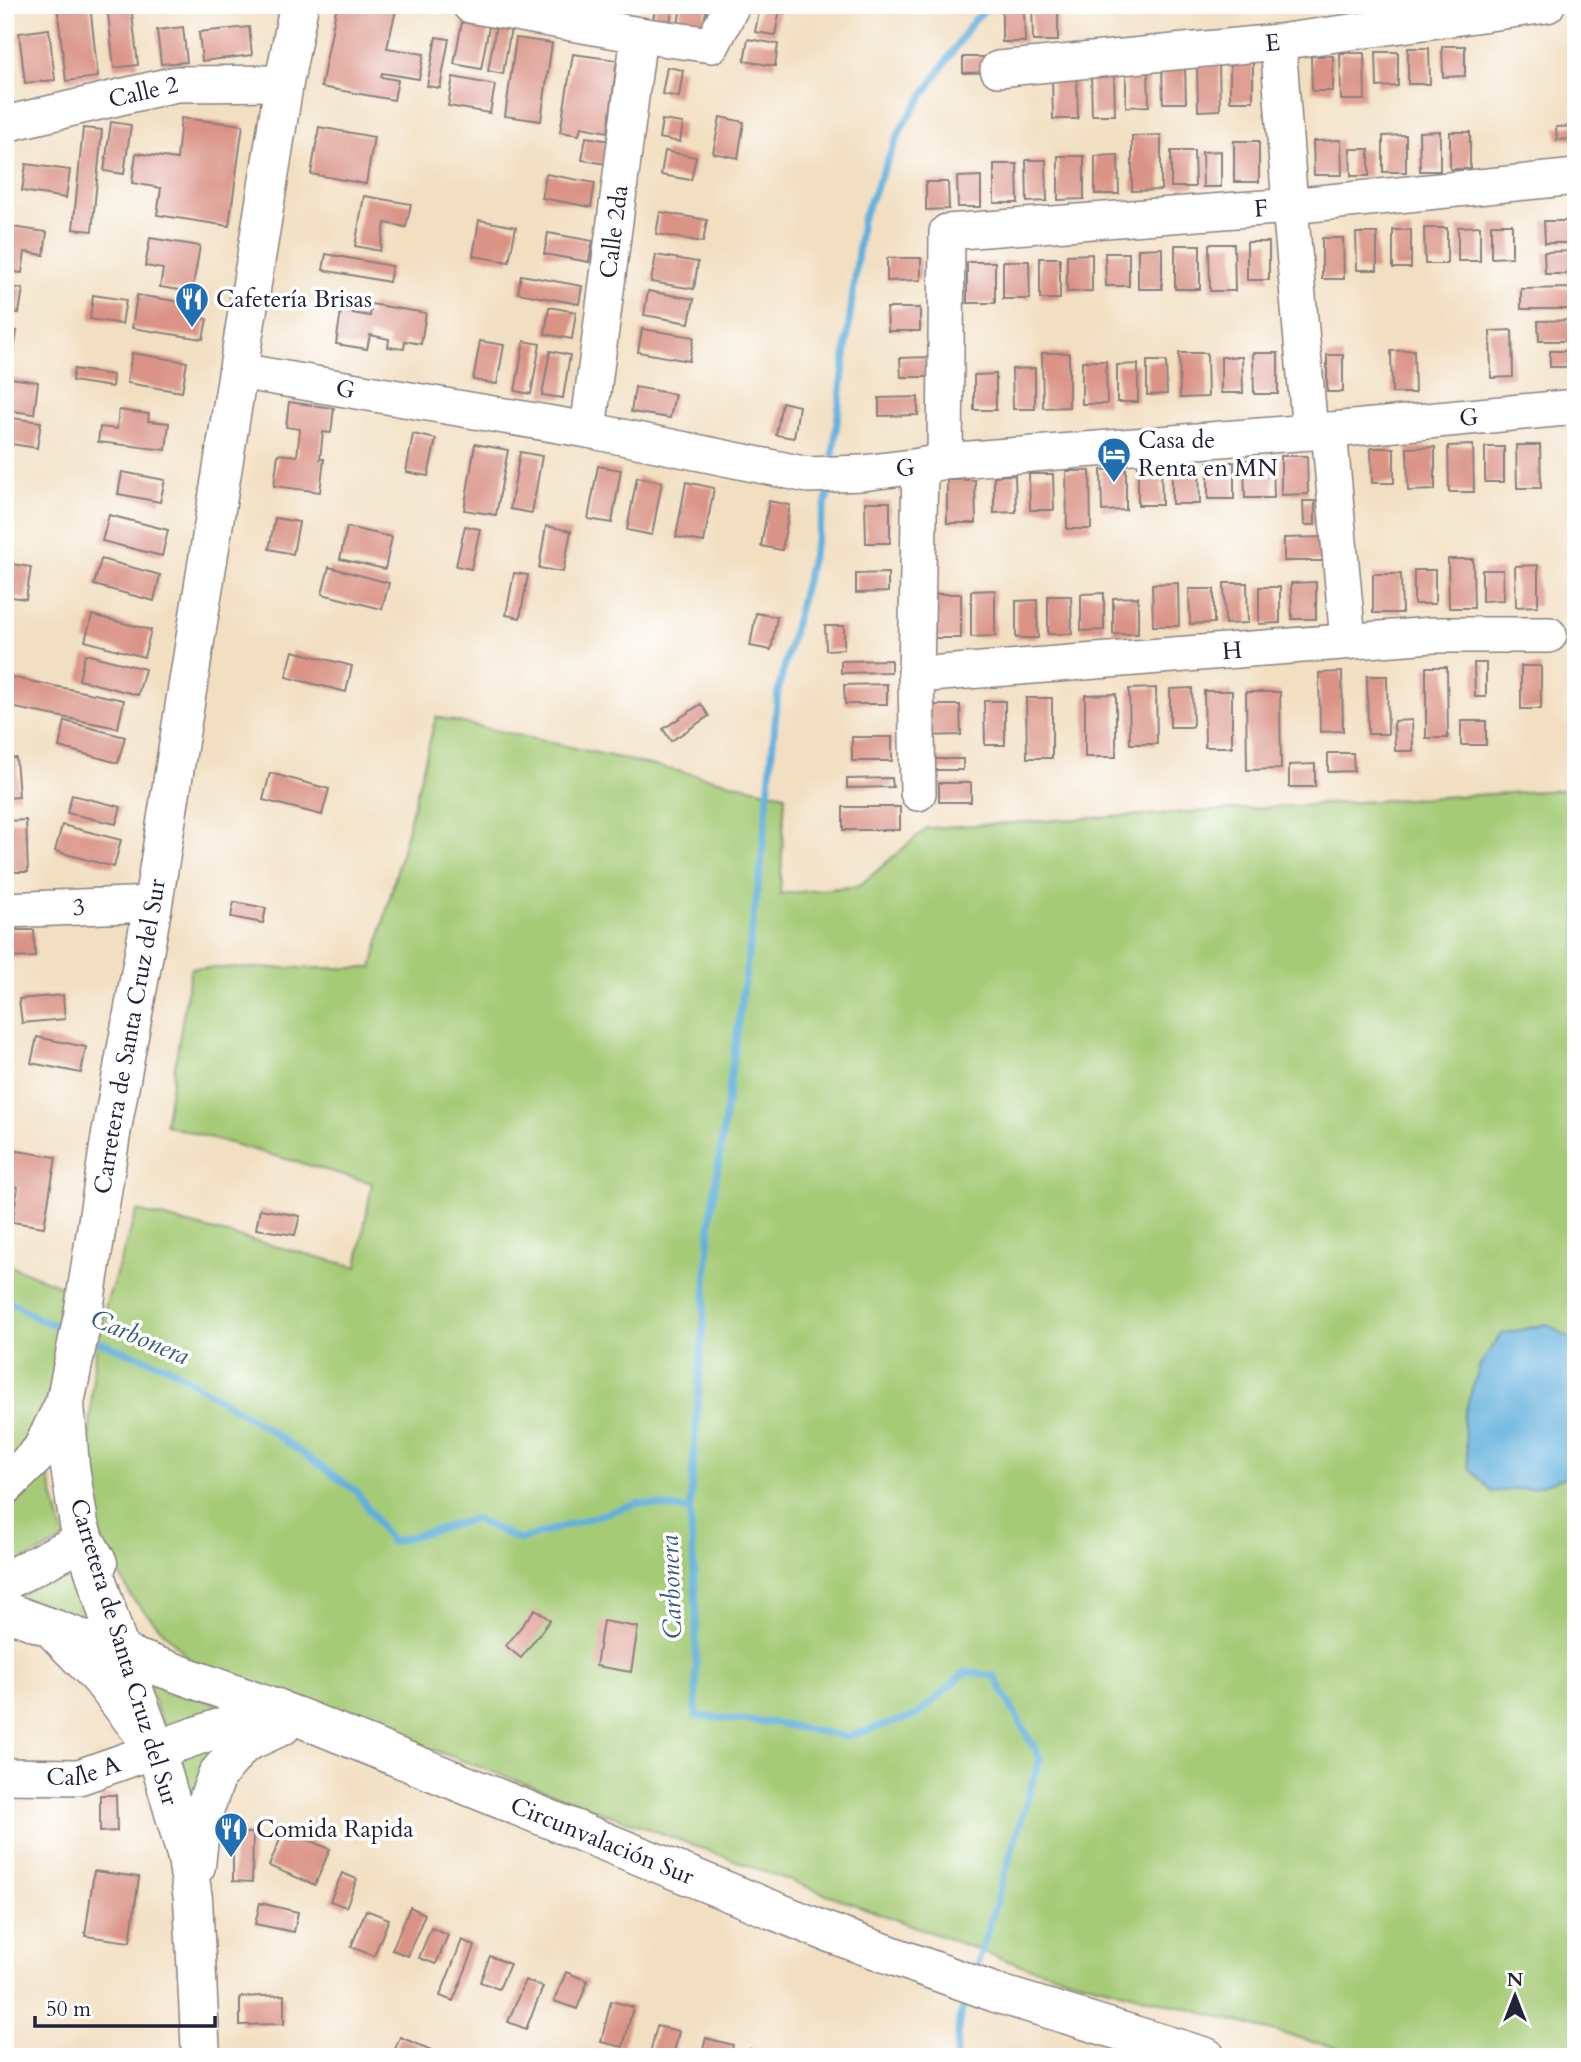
<svg xmlns="http://www.w3.org/2000/svg" width="1581" height="2062" viewBox="0 0 1581 2062" font-family="Cardo,serif">
<rect width="100%" height="100%" fill="#fff"/>
<filter id="ink" filterUnits="userSpaceOnUse"><feTurbulence type="fractalNoise" baseFrequency=".0143" numOctaves="2"/><feDisplacementMap in="SourceGraphic" scale="14" xChannelSelector="R" yChannelSelector="G"/><feConvolveMatrix kernelMatrix="1 2 1 2 8 2 1 2 1" color-interpolation-filters="sRGB"/></filter>
<filter id="wash" filterUnits="userSpaceOnUse"><feTurbulence type="fractalNoise" baseFrequency=".00686" numOctaves="4" result="noise"/><feDisplacementMap in="SourceGraphic" scale="28" xChannelSelector="R" yChannelSelector="G"/><feGaussianBlur stdDeviation="1.57" result="paint"/><feColorMatrix in="noise" values="0 0 0 0 0 0 0 0 0 0 0 0 0 0 0 0 0 1.4 0 .05"/><feComposite in="paint" operator="in"/></filter>
<g filter="url(#wash)">
<rect width="100%" height="100%" fill="#f2dfc1"/>
<g fill="#a5cb76" stroke="#647658" stroke-width="2">
<polygon points="436,717 785,795 780,894 859,886 927,828 1576,789 1576,1342 1546,1324 1560,1478 1576,1474 1576,2057 1371,2057 1014,1963 191,1661 132,1598 98,1534 87,1471 94,1361 105,1307 137,1211 357,1267 372,1183 165,1125 191,968 372,968"/>
<polygon points="5,1264 70,1290 62,1356 41,1416 12,1463 5,1468"/>
<polygon points="46,1467 65,1540 5,1569 5,1509 23,1494"/>
<polygon points="75,1566 98,1629 13,1598"/>
<polygon points="144,1677 230,1709 166,1731"/>
<polygon points="240,1734 193,1808 180,1768 182,1754"/>
</g>
<polygon fill="#62b0dc" stroke="#42698c" stroke-width="2" points="1547,1324 1576,1342 1576,1474 1532,1488 1492,1492 1469,1468 1463,1418 1480,1365 1501,1334"/>
<g fill="none" stroke-linecap="round" stroke-linejoin="round">
<g stroke="#62b0dc" stroke-width="7">
<polyline points="833,454 862,220 902,127 974,20 991,5"/>
<polyline points="5,1298 37,1318 67,1330"/>
<polyline points="88,1338 168,1367 262,1425 356,1491 391,1542 475,1519 519,1540 639,1503 690,1510 696,1605 696,1716 775,1723 846,1737 917,1715 966,1672 994,1676 1040,1758 974,1975"/>
<polyline points="690,1510 711,1215 761,866 778,691 828,494"/>
<polyline points="956,2057 959,2021 967,1996"/>
</g>
</g>
<g id="blocks">
<g fill="#da9385">
<polygon points="57,5 90,5 98,77 66,81"/>
<polygon points="107,5 131,5 138,65 114,68"/>
<polygon points="337,5 366,5 396,10 387,48 424,54 419,79 382,73 381,77 398,80 394,100 321,87"/>
<polygon points="656,5 673,5 670,22 653,20"/>
<polygon points="681,5 707,5 703,29 678,25"/>
<polygon points="1032,5 1058,5 1058,41 1033,41"/>
<polygon points="760,6 780,9 775,35 755,32"/>
<polygon points="1002,9 1024,9 1025,42 1002,42"/>
<polygon points="462,22 489,26 481,69 454,64"/>
<polygon points="496,26 511,28 503,74 488,71"/>
<polygon points="183,27 187,62 161,64 157,30"/>
<polygon points="249,27 252,55 202,61 199,32"/>
<polygon points="49,29 55,80 25,83 19,33"/>
<polygon points="436,37 449,39 440,88 427,86"/>
<polygon points="516,38 552,43 541,121 505,116"/>
<polygon points="748,39 778,44 775,66 744,61"/>
<polygon points="1442,46 1465,46 1465,76 1443,77"/>
<polygon points="1408,48 1429,48 1430,84 1408,84"/>
<polygon points="1376,52 1398,52 1398,86 1377,87"/>
<polygon points="1340,53 1364,53 1365,100 1341,100"/>
<polygon points="573,54 617,60 608,132 581,127 579,135 560,132"/>
<polygon points="1311,56 1333,56 1333,91 1312,91"/>
<polygon points="963,57 992,57 992,72 963,73"/>
<polygon points="7,58 10,87 5,88 5,59"/>
<polygon points="1253,61 1253,101 1230,101 1230,62"/>
<polygon points="1219,65 1220,110 1198,111 1197,66"/>
<polygon points="667,67 683,70 679,97 662,94"/>
<polygon points="1162,67 1185,67 1186,103 1163,103"/>
<polygon points="1126,70 1148,70 1149,106 1126,107"/>
<polygon points="1091,74 1114,74 1115,115 1092,115"/>
<polygon points="1077,75 1078,119 1053,119 1052,76"/>
<polygon points="453,77 495,85 490,113 448,106"/>
<polygon points="720,117 744,122 738,158 713,153"/>
<polygon points="181,118 243,125 229,226 157,215 161,188 132,183 136,153 177,159"/>
<polygon points="662,120 683,123 680,142 659,138"/>
<polygon points="111,122 131,125 124,174 104,171"/>
<polygon points="1576,126 1576,139 1557,140 1556,127"/>
<polygon points="319,127 374,137 366,184 311,174"/>
<polygon points="83,128 102,130 92,231 73,229"/>
<polygon points="1440,131 1440,171 1420,171 1419,132"/>
<rect x="1450" y="132" width="20" height="37"/>
<polygon points="1161,135 1161,190 1132,191 1132,136"/>
<polygon points="1406,135 1406,172 1383,172 1383,136"/>
<polygon points="586,137 611,141 607,164 582,160"/>
<polygon points="1341,140 1342,175 1314,175 1313,141"/>
<rect x="1234" y="141" width="25" height="41"/>
<polygon points="1350,149 1369,149 1369,176 1351,176"/>
<polygon points="665,151 696,157 691,180 661,175"/>
<polygon points="1171,151 1194,151 1195,187 1171,187"/>
<polygon points="1221,151 1221,187 1203,187 1202,152"/>
<polygon points="1118,155 1119,194 1095,194 1095,156"/>
<polygon points="1058,156 1084,156 1084,199 1058,200"/>
<polygon points="1026,160 1046,160 1047,201 1027,202"/>
<polygon points="26,164 70,170 66,198 22,191"/>
<polygon points="994,164 1017,164 1018,203 994,203"/>
<polygon points="546,174 595,183 591,207 542,198"/>
<polygon points="981,176 981,207 958,207 957,177"/>
<polygon points="926,182 948,182 949,209 926,210"/>
<polygon points="364,196 411,204 406,227 385,223 380,251 355,246"/>
<polygon points="660,212 707,220 703,242 656,234"/>
<polygon points="479,220 516,227 509,262 473,256"/>
<polygon points="1544,221 1576,221 1576,243 1545,243"/>
<polygon points="1491,224 1512,224 1512,257 1491,258"/>
<polygon points="5,226 47,232 44,255 25,252 22,273 5,271"/>
<polygon points="1480,226 1480,261 1458,261 1458,227"/>
<polygon points="1424,228 1447,228 1447,264 1425,264"/>
<rect x="1393" y="230" width="18" height="38"/>
<polygon points="548,233 593,241 589,262 544,254"/>
<polygon points="1356,233 1377,233 1377,270 1357,270"/>
<polygon points="150,238 200,246 192,292 160,287 163,269 145,266"/>
<polygon points="1322,238 1343,238 1344,279 1322,279"/>
<rect x="1247" y="242" width="22" height="38"/>
<polygon points="1209,244 1234,244 1235,291 1210,291"/>
<rect x="1175" y="245" width="25" height="44"/>
<polygon points="1162,248 1162,289 1138,289 1138,249"/>
<polygon points="1576,251 1576,274 1545,274 1544,252"/>
<polygon points="1105,253 1129,253 1129,286 1106,286"/>
<polygon points="326,254 392,266 389,282 323,270"/>
<polygon points="1092,254 1092,291 1067,292 1067,255"/>
<polygon points="656,255 698,262 694,289 651,282"/>
<polygon points="887,258 921,258 921,280 887,281"/>
<rect x="1040" y="258" width="20" height="41"/>
<polygon points="1003,261 1029,261 1030,299 1003,299"/>
<rect x="967" y="262" width="28" height="41"/>
<polygon points="521,275 582,286 579,304 518,293"/>
<polygon points="5,286 23,289 19,313 5,311"/>
<polygon points="1576,288 1576,309 1521,309 1521,289"/>
<polygon points="648,291 694,299 689,323 644,315"/>
<polygon points="93,295 126,300 122,324 90,319"/>
<polygon points="137,295 201,305 199,318 207,319 203,339 132,328"/>
<polygon points="371,304 426,313 421,344 405,341 404,349 388,347 389,339 370,335 367,349 336,344 341,311 370,316"/>
<polygon points="549,307 576,312 572,339 545,334"/>
<polygon points="887,308 920,308 920,331 888,331"/>
<polygon points="1576,320 1576,341 1539,341 1538,321"/>
<polygon points="642,329 694,337 689,361 638,352"/>
<polygon points="5,330 17,331 13,357 5,356"/>
<polygon points="1512,330 1513,377 1491,378 1490,331"/>
<polygon points="480,341 504,345 497,384 473,380"/>
<polygon points="524,341 540,344 531,394 515,391"/>
<polygon points="1414,350 1415,393 1392,393 1391,351"/>
<polygon points="550,351 570,355 563,398 542,395"/>
<rect x="1550" y="351" width="26" height="16"/>
<polygon points="132,353 187,362 182,392 127,383"/>
<polygon points="1042,353 1069,353 1069,407 1043,408"/>
<polygon points="1179,353 1207,353 1208,397 1180,398"/>
<polygon points="1253,353 1278,353 1278,394 1254,394"/>
<rect x="1327" y="355" width="16" height="37"/>
<polygon points="929,357 929,377 901,377 900,358"/>
<polygon points="1221,357 1242,357 1243,393 1221,393"/>
<polygon points="1082,361 1106,361 1107,404 1082,404"/>
<polygon points="1147,361 1166,361 1167,394 1147,395"/>
<polygon points="1138,364 1138,402 1117,402 1117,365"/>
<polygon points="1035,368 1035,409 1013,409 1012,369"/>
<polygon points="74,369 113,375 112,387 72,381"/>
<polygon points="996,374 996,410 974,410 974,375"/>
<polygon points="5,377 38,382 34,414 5,410"/>
<polygon points="635,387 675,394 670,418 631,412"/>
<polygon points="918,397 918,415 879,416 879,398"/>
<polygon points="289,402 334,408 331,433 323,432 320,459 324,459 320,492 274,486 278,454 297,456 300,429 286,427"/>
<polygon points="782,402 799,406 794,438 776,435"/>
<polygon points="119,410 149,414 148,421 169,423 166,450 98,442 100,427 117,429"/>
<polygon points="5,417 41,422 37,448 5,443"/>
<polygon points="413,434 436,439 428,476 406,472"/>
<polygon points="475,444 508,450 496,515 464,510"/>
<polygon points="1473,445 1474,492 1449,492 1448,446"/>
<polygon points="1516,445 1540,445 1541,488 1517,488"/>
<polygon points="1435,447 1435,490 1408,491 1407,448"/>
<rect x="1485" y="447" width="19" height="35"/>
<polygon points="1371,448 1394,448 1394,483 1372,483"/>
<polygon points="520,452 542,456 532,513 510,509"/>
<polygon points="1281,456 1307,456 1308,494 1281,495"/>
<polygon points="1244,460 1273,460 1274,498 1245,498"/>
<rect x="1208" y="462" width="26" height="37"/>
<polygon points="1172,464 1199,464 1200,504 1172,504"/>
<polygon points="598,466 621,470 612,523 588,519"/>
<polygon points="1138,466 1161,466 1162,505 1138,505"/>
<polygon points="1126,469 1126,510 1102,511 1101,470"/>
<polygon points="1066,471 1090,471 1091,529 1067,529"/>
<polygon points="122,472 165,480 160,502 118,494"/>
<polygon points="1029,474 1053,474 1054,510 1030,510"/>
<polygon points="1015,475 1016,512 994,513 994,476"/>
<polygon points="637,477 662,482 652,535 627,530"/>
<polygon points="947,480 975,480 976,523 947,523"/>
<polygon points="686,482 714,488 704,542 676,537"/>
<polygon points="769,501 790,505 782,550 761,546"/>
<polygon points="1303,501 1315,501 1315,525 1304,525"/>
<polygon points="865,502 890,502 890,543 866,543"/>
<polygon points="109,515 168,530 162,556 102,541"/>
<polygon points="275,518 299,522 293,554 269,549"/>
<polygon points="465,526 480,529 471,569 456,566"/>
<polygon points="546,526 571,531 563,572 539,568"/>
<polygon points="347,527 392,537 385,569 340,559"/>
<polygon points="1324,537 1324,561 1284,561 1284,538"/>
<polygon points="101,559 160,575 154,601 94,585"/>
<polygon points="1448,559 1473,559 1474,608 1449,608"/>
<polygon points="5,563 31,567 26,599 5,596"/>
<polygon points="1538,565 1538,606 1516,607 1515,566"/>
<polygon points="329,567 389,583 382,609 322,594"/>
<rect x="1414" y="570" width="21" height="34"/>
<polygon points="1482,570 1503,570 1504,600 1482,601"/>
<polygon points="514,573 528,575 520,618 506,615"/>
<polygon points="888,573 888,592 856,593 856,574"/>
<polygon points="1373,574 1401,574 1402,613 1373,613"/>
<polygon points="1316,582 1316,619 1292,619 1291,583"/>
<polygon points="1178,583 1179,626 1153,626 1152,584"/>
<polygon points="1224,583 1247,583 1248,623 1225,624"/>
<polygon points="1259,587 1280,587 1280,623 1259,624"/>
<polygon points="1189,589 1214,589 1214,623 1190,624"/>
<polygon points="995,590 995,636 971,637 971,591"/>
<polygon points="1104,593 1104,630 1081,631 1081,594"/>
<polygon points="932,594 961,594 961,638 933,638"/>
<polygon points="1048,596 1071,596 1072,634 1048,634"/>
<polygon points="1138,597 1138,634 1113,634 1113,598"/>
<polygon points="1037,600 1038,638 1016,638 1016,601"/>
<polygon points="756,613 777,617 771,650 750,646"/>
<polygon points="92,615 151,630 144,657 85,641"/>
<polygon points="825,626 844,626 844,649 826,650"/>
<polygon points="293,651 352,666 346,692 286,677"/>
<polygon points="85,654 145,669 138,695 79,680"/>
<polygon points="891,660 891,672 841,673 841,661"/>
<polygon points="1474,663 1486,663 1486,697 1475,697"/>
<rect x="1521" y="666" width="20" height="43"/>
<polygon points="1426,667 1447,667 1448,738 1426,738"/>
<polygon points="1342,672 1343,731 1320,732 1319,673"/>
<polygon points="5,676 124,700 118,728 5,706"/>
<polygon points="1367,676 1387,676 1388,734 1368,734"/>
<polygon points="887,684 887,704 845,704 844,685"/>
<polygon points="1156,688 1157,744 1130,744 1129,689"/>
<polygon points="1192,688 1193,727 1170,727 1170,689"/>
<polygon points="1204,691 1232,691 1232,747 1205,747"/>
<polygon points="1246,692 1280,692 1281,769 1247,770"/>
<polygon points="1116,694 1116,757 1085,757 1085,695"/>
<polygon points="1026,698 1052,698 1052,758 1027,758"/>
<polygon points="984,701 1005,701 1005,745 985,745"/>
<polygon points="701,704 709,716 671,741 663,729"/>
<polygon points="924,705 960,705 961,735 924,736"/>
<polygon points="1412,720 1413,751 1395,751 1394,721"/>
<polygon points="65,721 125,737 118,763 59,747"/>
<rect x="1461" y="721" width="25" height="24"/>
<rect x="852" y="737" width="40" height="24"/>
<polygon points="1328,753 1353,753 1354,771 1328,772"/>
<polygon points="5,758 16,758 19,797 5,798"/>
<rect x="929" y="759" width="34" height="11"/>
<polygon points="1315,764 1315,787 1289,787 1289,765"/>
<polygon points="270,773 329,789 322,815 263,800"/>
<polygon points="892,778 893,787 847,788 847,779"/>
<rect x="939" y="783" width="32" height="19"/>
<polygon points="72,795 121,807 116,824 67,813"/>
<rect x="843" y="807" width="57" height="23"/>
<polygon points="26,820 28,872 11,872 8,821"/>
<polygon points="62,825 121,840 114,867 55,851"/>
<polygon points="234,902 266,908 263,923 231,917"/>
<polygon points="5,930 34,930 35,957 5,958"/>
<polygon points="63,995 65,1019 22,1023 19,999"/>
<polygon points="37,1037 86,1047 81,1073 31,1063"/>
<polygon points="5,1149 56,1157 44,1227 12,1222 18,1187 5,1185"/>
<polygon points="260,1209 300,1216 295,1235 256,1229"/>
<polygon points="535,1609 550,1620 521,1658 506,1646"/>
<polygon points="603,1621 638,1627 631,1672 596,1666"/>
<polygon points="100,1795 116,1795 117,1831 100,1832"/>
<polygon points="284,1830 330,1849 315,1885 269,1866"/>
<polygon points="233,1833 253,1833 252,1882 233,1881"/>
<polygon points="94,1871 139,1877 130,1942 85,1936"/>
<polygon points="342,1873 357,1879 346,1907 330,1901"/>
<polygon points="260,1903 298,1912 294,1932 255,1924"/>
<polygon points="410,1907 425,1914 408,1956 392,1950"/>
<polygon points="366,1910 389,1919 374,1956 351,1947"/>
<polygon points="431,1928 448,1935 436,1964 419,1958"/>
<polygon points="462,1940 475,1946 453,2001 440,1996"/>
<polygon points="490,1956 510,1964 499,1989 480,1982"/>
<polygon points="566,1972 588,1981 577,2009 554,2001"/>
<polygon points="525,1980 543,1987 526,2029 508,2022"/>
<polygon points="284,1995 284,2024 240,2025 240,1997"/>
<polygon points="611,2001 633,2007 623,2047 601,2042"/>
<polygon points="657,2026 679,2031 673,2057 649,2057"/>
<polygon points="400,2037 448,2057 392,2057"/>
<polygon points="706,2038 733,2045 730,2057 701,2057"/>
<polygon points="750,2049 775,2056 775,2057 748,2057"/>
</g>
</g>
</g>
<g filter="url(#ink)">
<use href="#blocks" fill-opacity="0" stroke="#8a807e" stroke-width="2"/>
<g fill="none" stroke-linecap="round" stroke-linejoin="round">
<g stroke="#8a807e" stroke-width="38">
<g id="minor">
<polyline points="470,5 639,35 712,45 732,5"/>
<polyline points="1278,42 1290,206 1310,432"/>
<path id="s1" d="M 998,69 L 1278,42 L 1547,5"/>
<path id="s2" d="M 5,124 L 176,84 L 284,83"/>
<path id="s3" d="M 239,371 L 588,430 L 808,475 L 862,473 L 920,466 L 945,461 L 1310,432 L 1576,407"/>
<path id="s4" d="M 588,430 L 639,35"/>
<polyline points="1329,430 1348,641"/>
<path id="s5" d="M 945,461 L 947,232 L 1290,206 L 1576,177"/>
<path id="s6" d="M 916,675 L 1432,635 L 1549,635"/>
<polyline points="918,793 916,675 920,466"/>
<path id="s7" d="M 5,910 L 153,904"/>
<path id="s8" d="M 5,1776 L 79,1777 L 156,1750"/>
</g>
</g>
<g stroke="#8a807e" stroke-width="41">
<g id="major">
<polyline points="5,1486 41,1451 64,1404"/>
<polyline points="5,1581 85,1540 98,1563"/>
<path id="s9" d="M 5,1611 L 301,1718 L 827,1932 L 996,1993 L 1206,2057"/>
<polyline points="56,1633 100,1678 156,1750 277,1708"/>
<polyline points="196,1866 201,1819 217,1775 243,1744 282,1726"/>
<path id="s10" d="M 201,2057 L 193,1899 L 187,1858 L 156,1750 L 120,1652 L 79,1524 L 70,1467 L 65,1403 L 83,1315 L 111,1134 L 153,904 L 284,83 L 299,5"/>
</g>
</g>
<use href="#minor" stroke="#fff" stroke-width="35"/>
<use href="#major" stroke="#fff" stroke-width="38"/>
</g>
</g>
<defs>
<g id="restaurant-pin" transform="scale(1.75)"><path d="M0 17L-7.5 6A9.5 9.5 0 1 1 7.5 6Z" fill="#1f6fb2" stroke="#fff"/><path d="M-5-6h1v4h1v-4h1v4h1v-4h1v5L-1.5 .5V6h-2V.5L-5-1ZM5-6V6H3V1.5H1.5Q1.5-4 5-6Z" fill="#fff"/></g>
<g id="hotel-pin" transform="scale(1.75)"><path d="M0 17L-7.5 6A9.5 9.5 0 1 1 7.5 6Z" fill="#1f6fb2" stroke="#fff"/><path d="M-6-4.5h1.5V1H6V5H4.5V3h-9V5H-6ZM-4 0a1.8 1.8 0 1 1 3.6 0ZM.5 0V-2.5h3Q6-2.5 6 0Z" fill="#fff"/></g>
</defs>
<g fill-rule="evenodd">
<use href="#restaurant-pin" x="192" y="299"/>
<use href="#hotel-pin" x="1114" y="454"/>
<use href="#restaurant-pin" x="231" y="1829"/>
</g>
<g text-anchor="middle" dominant-baseline="central" stroke-width="7" stroke-linejoin="round" paint-order="stroke">
<g font-size="24" fill="#22223b" stroke="#fff">
<text stroke="none"><textPath href="#s1" startOffset="276">E</textPath></text>
<text stroke="none"><textPath href="#s2" startOffset="142">Calle 2</textPath></text>
<text stroke="none"><textPath href="#s5" startOffset="544">F</textPath></text>
<text stroke="none"><textPath href="#s4" startOffset="200">Calle 2da</textPath></text>
<text stroke="none"><textPath href="#s3" startOffset="108">G</textPath></text>
<text stroke="none"><textPath href="#s3" startOffset="1242">G</textPath></text>
<text stroke="none"><textPath href="#s3" startOffset="676">G</textPath></text>
<text stroke="none"><textPath href="#s6" startOffset="317">H</textPath></text>
<text stroke="none"><textPath href="#s7" startOffset="74">3</textPath></text>
<text stroke="none"><textPath href="#s10" startOffset="1045">Carretera de Santa Cruz del Sur</textPath></text>
<text transform="translate(124 1652) rotate(73)">Carretera de Santa Cruz del Sur</text>
<text stroke="none"><textPath href="#s8" startOffset="79">Calle A</textPath></text>
<text stroke="none"><textPath href="#s9" startOffset="640">Circunvalación Sur</textPath></text>
</g>
<g font-size="24" fill="#22223b" stroke="#fff" text-anchor="start">
<text x="216" y="299">Cafetería Brisas</text>
<text x="1138" y="440">Casa de<tspan x="1138" dy="28">Renta en MN</tspan></text>
<text x="256" y="1829">Comida Rapida</text>
</g>
<g font-size="26" font-style="italic" fill="#3c5b7b" stroke="#fff">
<text transform="translate(140 1337) rotate(23)">Carbonera</text>
<text transform="translate(671 1587) rotate(-92)">Carbonera</text>
</g>
</g>
<rect width="1581" height="2062" fill="none" stroke="#fff" stroke-width="28"/>
<g transform="translate(1515 1996)" stroke="#ffffff" stroke-width="5" paint-order="stroke">
<path d="M0-5L12 26L0 18L-12 26Z" fill="#22223b"/>
<text y="-10" font-size="19" font-weight="bold" text-anchor="middle" fill="#22223b">N</text>
</g>
<path d="M35 2016v10h180v-10" fill="none" stroke="#22223b" stroke-width="3.5"/>
<text x="46" y="2016" font-size="21" fill="#22223b" stroke="#ffffff" stroke-width="5" paint-order="stroke">50 m</text>
</svg>
